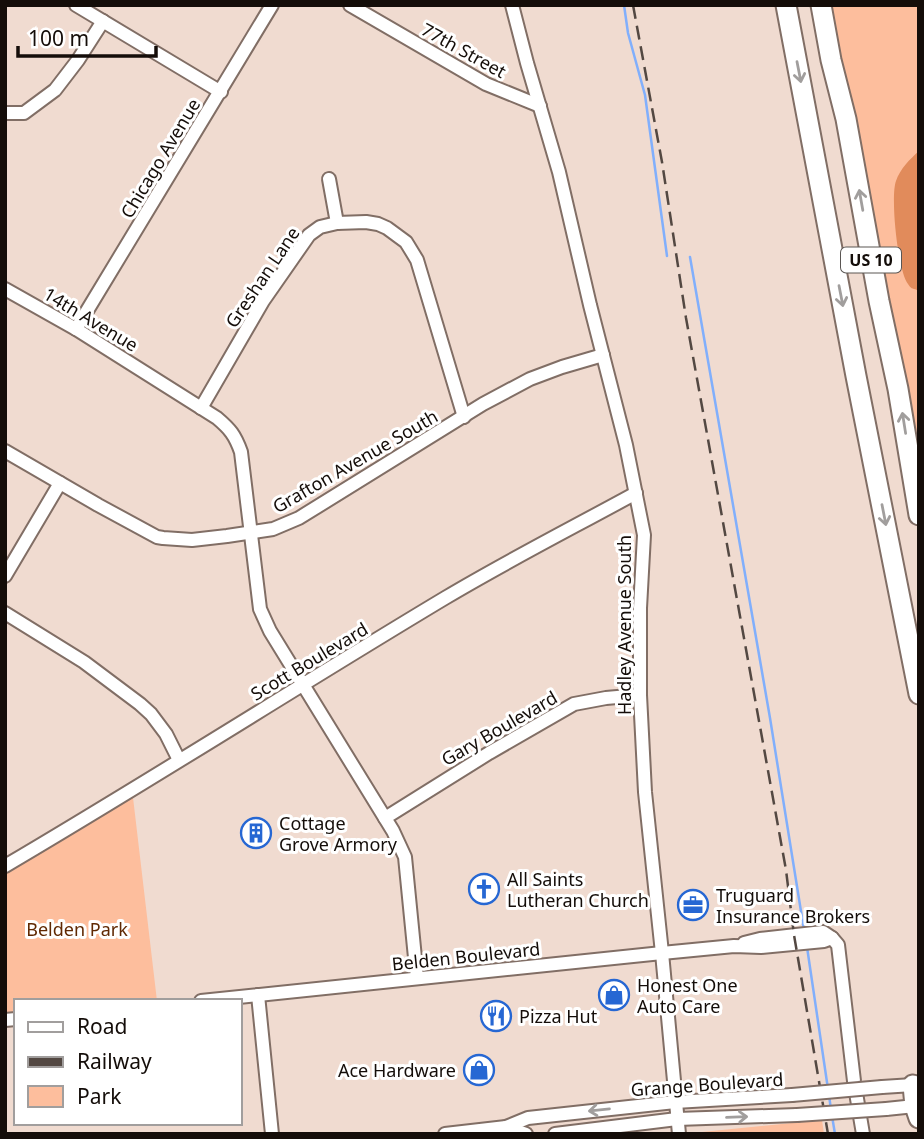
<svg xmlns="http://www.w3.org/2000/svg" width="924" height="1139" viewBox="0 0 924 1139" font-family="'Noto Sans',sans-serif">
<rect width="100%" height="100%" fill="#f0dbd0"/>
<g fill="#fdbe9d">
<polygon points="830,5 919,5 919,443 865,189"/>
<polygon points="132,789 157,1001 16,1001 16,1019 5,1020 5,866"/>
<polygon points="822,1120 824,1134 692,1133"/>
</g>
<path fill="#e18b5b" d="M 919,151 L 919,290 L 917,290 C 912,288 911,289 908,284 C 898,272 890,197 896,181 C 900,169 910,159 919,151 Z"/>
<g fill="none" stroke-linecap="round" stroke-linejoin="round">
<g stroke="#81affc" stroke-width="2.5">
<polyline points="624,5 628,33 645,95 667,256"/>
<polyline points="690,257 770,718 804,930"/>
<polyline points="807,947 828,1089"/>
<polyline points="829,1095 831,1110"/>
<polyline points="832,1116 835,1134"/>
</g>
<g stroke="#816e65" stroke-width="16">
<g id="minor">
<polyline points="76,5 221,92"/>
<polyline points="350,5 486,84 540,106"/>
<polyline points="512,5 527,63 559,172 590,305 626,445 644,535 640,608 640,695 645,792 662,953 679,1134"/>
<polyline points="5,113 24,113 55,90 78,60 103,21"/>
<polyline points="329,179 337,223"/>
<path d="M 5,289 L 76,329 L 217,418 C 230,429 235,435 241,452 L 260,609 L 270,631 L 393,831 L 405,857 L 417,978"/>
<polyline points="76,329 272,5"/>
<polyline points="201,408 263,301 309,235 320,227 337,223 366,222 378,224 387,228 406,242 417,260 464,417"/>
<polyline points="5,451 98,505 157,537 163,538 192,540 227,536 273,529 299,518 483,404 530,379 562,367 603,355"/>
<polyline points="5,576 60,483"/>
<polyline points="5,613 84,662 140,704 151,714 166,734 179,760"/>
<polyline points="385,818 489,753 574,704 606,698 640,695"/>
<path d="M 5,866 C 153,779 298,686 445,598 C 507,561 572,528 636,493"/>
<polyline points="744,943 760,939 823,932 832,938 838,945 854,1081 863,1134"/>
<polyline points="258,995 272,1134"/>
<polyline points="201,1001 662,953 734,946 761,947 824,941 832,938"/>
<polyline points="5,1020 16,1019"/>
<polyline points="882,1087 913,1085"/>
<polyline points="886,1109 915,1106"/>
<polyline points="506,1127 526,1134"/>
<polyline points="445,1134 506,1127 528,1118 675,1102 792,1095"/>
<polyline points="555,1134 677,1119 797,1115"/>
</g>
</g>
<g stroke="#816e65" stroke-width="23">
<g id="highway">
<polyline points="786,5 856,376 919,694"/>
<polyline points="821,5 831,60 846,119 879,301 898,389 919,515"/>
<polyline points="913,1085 915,1106 919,1118"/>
</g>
</g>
<use href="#minor" stroke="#fff" stroke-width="12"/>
<use href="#highway" stroke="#fff" stroke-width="19"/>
<polyline stroke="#534842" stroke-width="2.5" stroke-dasharray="14 7" stroke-linecap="butt" points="633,5 662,162 686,318 786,870 794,935 828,1134"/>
<g stroke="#816e65" stroke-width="16" stroke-linecap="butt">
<g id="minor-bridge">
<polyline points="792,1095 882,1087"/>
<polyline points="797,1115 886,1109"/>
</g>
</g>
<use href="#minor-bridge" stroke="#fff" stroke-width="12"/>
</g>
<defs><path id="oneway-shaft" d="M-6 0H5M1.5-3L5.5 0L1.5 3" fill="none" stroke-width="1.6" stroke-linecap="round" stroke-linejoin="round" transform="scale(1.75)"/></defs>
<g stroke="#a19e9d">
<use href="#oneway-shaft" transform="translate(799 72) rotate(79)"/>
<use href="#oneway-shaft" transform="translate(861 200) rotate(-100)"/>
<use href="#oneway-shaft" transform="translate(841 296) rotate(79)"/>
<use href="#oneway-shaft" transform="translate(904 423) rotate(-99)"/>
<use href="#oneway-shaft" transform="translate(884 515) rotate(79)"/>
<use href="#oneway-shaft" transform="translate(599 1110) rotate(174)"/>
<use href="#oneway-shaft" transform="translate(737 1117) rotate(-2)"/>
</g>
<defs>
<g id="building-ring" transform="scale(1.575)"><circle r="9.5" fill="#fff" stroke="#2667d3" stroke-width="1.5"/><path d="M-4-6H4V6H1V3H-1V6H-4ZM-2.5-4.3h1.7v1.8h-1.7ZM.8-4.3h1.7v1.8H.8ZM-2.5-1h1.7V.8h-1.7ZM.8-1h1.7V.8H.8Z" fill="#2667d3"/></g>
<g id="church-ring" transform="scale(1.575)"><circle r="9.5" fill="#fff" stroke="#2667d3" stroke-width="1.5"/><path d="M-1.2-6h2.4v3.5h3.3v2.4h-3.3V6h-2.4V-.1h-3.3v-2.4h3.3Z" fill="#2667d3"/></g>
<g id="office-ring" transform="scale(1.575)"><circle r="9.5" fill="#fff" stroke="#2667d3" stroke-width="1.5"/><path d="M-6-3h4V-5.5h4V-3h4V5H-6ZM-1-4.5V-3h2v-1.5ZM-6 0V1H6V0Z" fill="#2667d3"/></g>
<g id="shop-ring" transform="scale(1.575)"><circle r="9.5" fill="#fff" stroke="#2667d3" stroke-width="1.5"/><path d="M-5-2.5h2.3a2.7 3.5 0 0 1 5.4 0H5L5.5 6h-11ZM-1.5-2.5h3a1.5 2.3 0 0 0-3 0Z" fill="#2667d3"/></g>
<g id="restaurant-ring" transform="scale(1.575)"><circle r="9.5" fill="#fff" stroke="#2667d3" stroke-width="1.5"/><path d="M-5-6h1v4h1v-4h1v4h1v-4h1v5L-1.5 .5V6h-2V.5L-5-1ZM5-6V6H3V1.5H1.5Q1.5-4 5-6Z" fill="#2667d3"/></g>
</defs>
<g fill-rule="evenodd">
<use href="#building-ring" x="256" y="833"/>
<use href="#church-ring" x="484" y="889"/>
<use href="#office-ring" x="693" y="905"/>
<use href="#shop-ring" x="614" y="995"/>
<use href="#restaurant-ring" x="496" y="1016"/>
<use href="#shop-ring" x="479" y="1070"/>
</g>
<g text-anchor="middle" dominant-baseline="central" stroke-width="6" stroke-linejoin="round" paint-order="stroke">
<rect fill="#fff" stroke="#5a5653" stroke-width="2" x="841" y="247.5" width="60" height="25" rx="5"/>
<g font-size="16" font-weight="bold" fill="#140d09">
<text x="871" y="260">US 10</text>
</g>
<g font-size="18" fill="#140d09" stroke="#fff">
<text transform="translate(464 50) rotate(29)">77th Street</text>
<text transform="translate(160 158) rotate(-59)">Chicago Avenue</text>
<text transform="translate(262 277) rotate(-56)">Greshan Lane</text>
<text transform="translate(91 319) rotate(31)">14th Avenue</text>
<text transform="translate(355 461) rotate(-30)">Grafton Avenue South</text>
<text transform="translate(624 625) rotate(-90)">Hadley Avenue South</text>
<text transform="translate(309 661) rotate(-31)">Scott Boulevard</text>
<text transform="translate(499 728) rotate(-30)">Gary Boulevard</text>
<text transform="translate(466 956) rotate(-6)">Belden Boulevard</text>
<text transform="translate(707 1084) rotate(-4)">Grange Boulevard</text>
</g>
<g font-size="18" fill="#140d09" stroke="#fff" text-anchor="start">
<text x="279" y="823">Cottage<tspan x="279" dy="21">Grove Armory</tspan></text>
<text x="507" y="879">All Saints<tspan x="507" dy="21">Lutheran Church</tspan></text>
<text x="716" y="895">Truguard<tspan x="716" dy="21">Insurance Brokers</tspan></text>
<text x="637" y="985">Honest One<tspan x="637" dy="21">Auto Care</tspan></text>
<text x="519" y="1016">Pizza Hut</text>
<text x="456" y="1070" text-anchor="end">Ace Hardware</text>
</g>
<g font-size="18" fill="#602903" stroke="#fff">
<text x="77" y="929">Belden Park</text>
</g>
</g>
<rect width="924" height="1139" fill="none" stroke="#140d09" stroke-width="14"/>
<rect x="14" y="999" width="228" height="126" fill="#ffffff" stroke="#a19e9d" stroke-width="2"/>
<rect x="28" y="1022" width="35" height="10" fill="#ffffff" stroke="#a19e9d" stroke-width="2"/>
<text x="77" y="1034" font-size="21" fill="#140d09">Road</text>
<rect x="28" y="1057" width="35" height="10" fill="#534842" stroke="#a19e9d" stroke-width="2"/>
<text x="77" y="1069" font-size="21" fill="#140d09">Railway</text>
<rect x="28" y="1086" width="35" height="21" fill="#fdbe9d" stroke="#a19e9d" stroke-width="2"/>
<text x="77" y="1104" font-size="21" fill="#140d09">Park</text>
<path d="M18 46v10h138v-10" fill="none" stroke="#140d09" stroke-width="3.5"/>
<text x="28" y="46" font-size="21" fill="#140d09" stroke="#ffffff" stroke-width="5" paint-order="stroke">100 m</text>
</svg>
